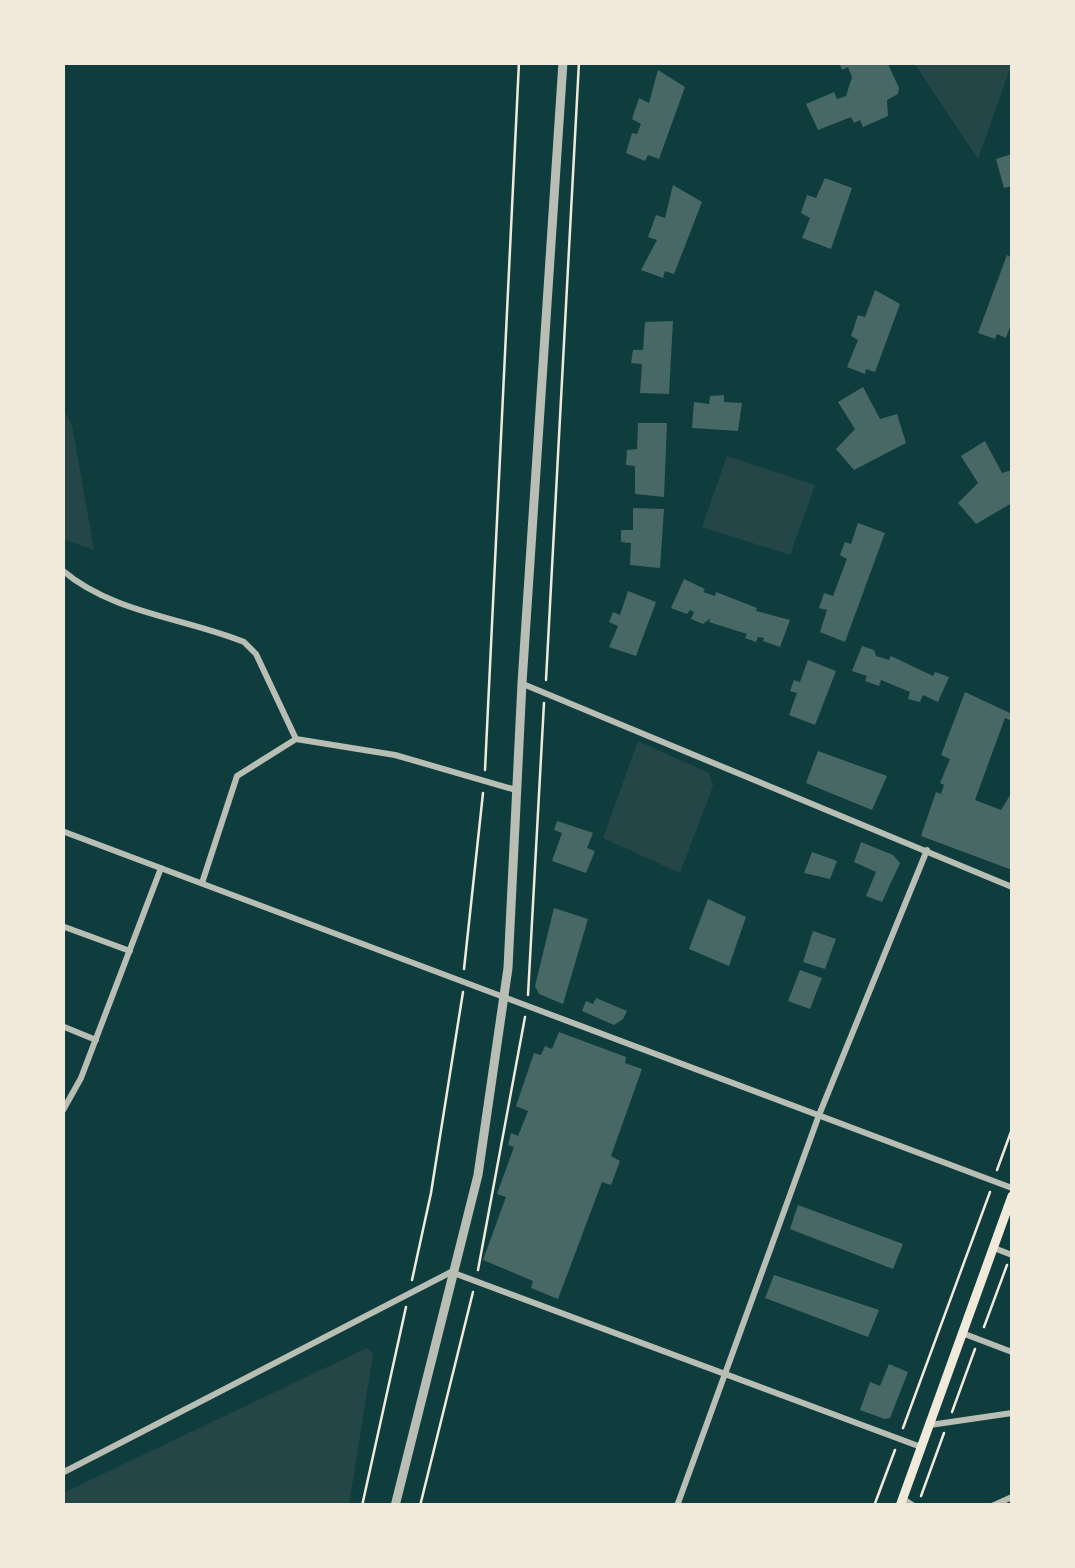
<svg xmlns="http://www.w3.org/2000/svg" width="1075" height="1568" viewBox="0 0 1075 1568" font-family="'Sofia Sans Condensed',sans-serif">
<rect width="100%" height="100%" fill="#0f3d3e"/>
<g fill="#244646">
<polygon points="914,63 1012,63 978,159"/>
<polygon points="63,409 72,425 94,550 63,539"/>
<polygon points="727,456 815,485 790,555 702,527"/>
<polygon points="638,741 709,773 713,786 680,873 603,838"/>
<polygon points="367,1348 373,1354 349,1505 63,1505 63,1493"/>
</g>
<g fill="#486865">
<polygon points="839,62 887,62 899,88 898,94 887,100 888,116 863,127 860,120 854,123 851,117 818,130 806,104 834,92 837,99 846,96 852,77 848,67 842,70"/>
<polygon points="658,70 685,87 659,159 648,155 645,161 626,153 632,133 637,134 641,124 632,119 639,98 649,103"/>
<polygon points="1012,154 1012,186 1004,188 996,159"/>
<polygon points="825,178 852,188 831,249 802,238 810,218 801,213 807,195 816,198"/>
<polygon points="673,185 702,202 674,274 665,271 663,278 641,270 657,240 648,237 656,215 665,218"/>
<polygon points="1007,255 1012,258 1012,321 1006,338 997,334 995,339 978,333"/>
<polygon points="875,290 900,304 875,372 866,369 865,374 847,367 858,340 851,336 858,315 865,317"/>
<polygon points="673,321 669,394 640,393 642,364 631,363 633,350 643,350 645,322"/>
<polygon points="863,387 880,419 897,414 906,443 854,470 836,449 855,429 838,402"/>
<polygon points="724,395 724,402 742,403 738,431 692,428 694,402 709,404 710,396"/>
<polygon points="638,423 667,423 664,497 635,494 635,466 626,465 627,450 637,449"/>
<polygon points="985,441 1002,473 1012,470 1012,503 976,524 958,503 978,483 961,456"/>
<polygon points="633,508 664,509 660,568 630,565 631,543 621,542 621,530 633,530"/>
<polygon points="858,523 885,533 845,642 820,632 827,610 819,608 824,593 833,596 847,559 840,555 845,542 851,544"/>
<polygon points="684,579 705,589 703,592 715,596 716,592 757,608 756,611 790,620 780,647 763,641 764,638 758,637 756,642 745,638 747,634 709,622 711,618 703,624 691,619 694,612 690,610 687,614 671,608"/>
<polygon points="628,591 656,602 636,656 609,647 618,626 609,622 613,612 620,615"/>
<polygon points="862,646 874,650 876,656 889,660 891,656 933,676 935,672 949,677 938,702 923,695 920,702 908,699 910,692 881,680 879,686 865,681 867,676 852,671"/>
<polygon points="808,660 836,671 815,725 789,715 797,693 790,691 794,680 800,682"/>
<polygon points="965,692 1012,714 1012,721 1005,718 975,800 1001,810 1012,792 1012,870 921,836 936,792 941,794 944,785 940,783 950,759 941,755"/>
<polygon points="818,751 887,776 872,810 806,783"/>
<polygon points="557,821 593,833 587,848 595,851 586,873 552,861 562,833 554,830"/>
<polygon points="861,842 893,855 900,863 882,902 866,896 876,872 854,862"/>
<polygon points="812,852 837,861 830,879 804,873"/>
<polygon points="708,899 746,917 729,966 689,949"/>
<polygon points="554,908 588,919 563,1004 539,994 535,986"/>
<polygon points="813,931 836,939 825,969 803,962"/>
<polygon points="800,970 822,978 810,1009 788,1001"/>
<polygon points="596,998 627,1011 623,1019 614,1025 582,1011 586,1001 593,1004"/>
<polygon points="559,1032 626,1057 625,1063 642,1069 611,1156 620,1161 611,1185 602,1182 558,1299 531,1288 533,1281 483,1260 506,1197 497,1194 514,1147 508,1145 511,1133 518,1136 528,1111 516,1106 534,1053 541,1055 545,1046 552,1049"/>
<polygon points="798,1205 903,1244 893,1269 790,1229"/>
<polygon points="774,1275 879,1310 868,1337 765,1298"/>
<polygon points="889,1364 908,1372 890,1418 885,1419 860,1410 870,1382 880,1386"/>
</g>
<g fill="none" stroke-linecap="round" stroke-linejoin="round">
<g stroke="#f1e9da" stroke-width="2.5">
<polyline points="546,680 579,62"/>
<polyline points="485,770 519,62"/>
<polyline points="464,969 483,793"/>
<polyline points="528,995 544,703"/>
<polyline points="997,1170 1012,1129"/>
<polyline points="478,1270 525,1017"/>
<polyline points="412,1280 431,1193 463,992"/>
<polyline points="984,1327 1007,1265"/>
<polyline points="952,1412 975,1349"/>
<polyline points="903,1428 990,1192"/>
<polyline points="921,1496 944,1433"/>
<polyline points="362,1506 406,1307"/>
<polyline points="420,1506 473,1292"/>
<polyline points="874,1506 895,1450"/>
</g>
<g stroke="#b8beb3" stroke-width="6">
<path d="M 62,570 C 112,613 185,618 244,642 L 256,654 L 296,739 L 395,755 L 516,790"/>
<polyline points="62,674 62,676"/>
<polyline points="523,684 1012,887"/>
<polyline points="62,831 1012,1188"/>
<polyline points="202,883 237,776 296,739"/>
<polyline points="62,926 130,951"/>
<polyline points="62,1026 96,1040"/>
<polyline points="62,1112 81,1078 161,868"/>
<polyline points="994,1248 1012,1255"/>
<polyline points="962,1333 1012,1352"/>
<polyline points="930,1425 1012,1413"/>
<polyline points="62,1473 451,1272 921,1447"/>
<polyline points="903,1499 914,1506"/>
<polyline points="677,1506 819,1115 927,850"/>
<polyline points="992,1506 1012,1497"/>
</g>
<polyline stroke="#b8beb3" stroke-width="9" points="395,1506 478,1175 508,968 522,683 563,62"/>
<polyline stroke="#f1e9da" stroke-width="9" points="900,1506 1012,1196"/>
</g>
<rect width="1075" height="1568" fill="none" stroke="#f1e9da" stroke-width="130"/>
</svg>
